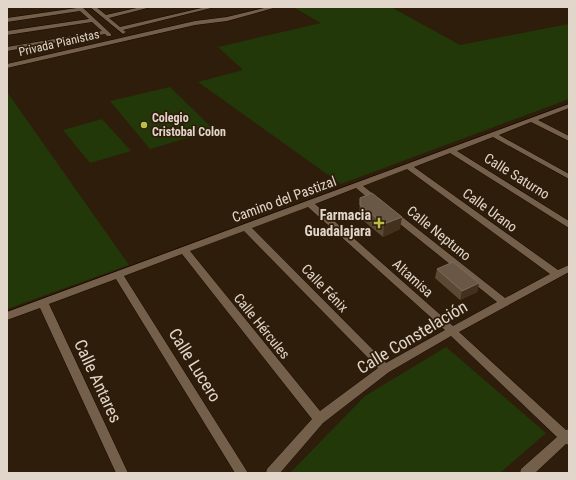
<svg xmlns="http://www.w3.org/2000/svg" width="576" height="480" viewBox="0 0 576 480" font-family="'Roboto Condensed',sans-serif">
<rect width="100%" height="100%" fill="#2e1d0a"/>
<g fill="#223809">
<polygon points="293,7 391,7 460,45 569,24 569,99 341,184 198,82 243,70 218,47 321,23"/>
<polygon points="170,87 214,130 150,149 110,101"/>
<polygon points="7,92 129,265 7,309"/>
<polygon points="102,119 131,151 90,163 63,130"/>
<polygon points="446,347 546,433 500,473 290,473 365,396"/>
</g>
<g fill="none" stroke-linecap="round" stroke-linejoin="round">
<g stroke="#160600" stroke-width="1">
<g id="street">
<polygon points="76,7 82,7 111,34 111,36 107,36 105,34 7,51 7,47 102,31 92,22 7,35 7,31 89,19 80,11 7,22 7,18 77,8"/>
<polygon points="90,7 96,7 106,15 141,7 151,7 109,18 120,27 206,7 215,7 123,30 126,32 123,34"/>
<polygon points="268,7 277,7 227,21 195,25 7,68 7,64 195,21 227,17"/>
<path d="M 569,104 L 569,108 L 538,120 L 569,136 L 569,141 L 531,122 L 499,135 L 569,174 L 569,179 L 493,137 L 457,151 L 569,221 L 569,228 L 450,153 L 414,167 L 558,270 L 569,265 L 569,272 L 459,332 L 566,430 L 569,429 L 569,445 L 566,444 L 535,473 L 520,473 L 521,469 L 557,437 L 451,336 L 389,372 L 323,423 L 280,473 L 266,473 L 267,469 L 312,419 L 182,254 L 124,276 L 248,473 L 235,473 L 116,279 L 49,304 L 128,473 L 116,473 L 40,308 L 7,320 L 7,312 ZM 407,169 L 550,274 L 505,298 L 396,212 L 390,212 L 389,214 L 390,216 L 497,302 L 453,326 L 315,204 L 356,188 L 375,204 L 381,204 L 382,202 L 381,200 L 363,186 ZM 308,207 L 445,330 L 386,363 L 252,228 ZM 244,231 L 378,368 L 320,411 L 190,251 Z"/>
</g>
</g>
<use href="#street" fill="#745f4b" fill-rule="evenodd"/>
</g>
<g fill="#5b4936">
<polygon points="360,198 400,229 383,237 359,217"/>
<polygon points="437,269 479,283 477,292 460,300 435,278"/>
</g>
<g fill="#43311e">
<polygon points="402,217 400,229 383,237 384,224"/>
<polygon points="479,283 477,292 460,300 462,291"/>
</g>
<g fill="#6a5846" stroke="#7c6c5b">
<polygon points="372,193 402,217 384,224 360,205 360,198"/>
<polygon points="453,262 479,283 462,291 437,269"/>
</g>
<g fill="#bac045" stroke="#2e1d0a" stroke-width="1.5">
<circle cx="144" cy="125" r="4"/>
<path d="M377 217h4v4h4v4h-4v4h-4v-4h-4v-4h4z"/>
</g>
<g text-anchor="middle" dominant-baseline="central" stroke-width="3.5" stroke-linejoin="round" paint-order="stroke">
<g font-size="12" fill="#e2d6cb" stroke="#2e1d0a">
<text transform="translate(59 43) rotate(-13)">Privada Pianistas</text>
</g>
<g font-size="12" font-weight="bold" fill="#e2d6cb" stroke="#2e1d0a" text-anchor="start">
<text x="152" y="118">Colegio<tspan x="152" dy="14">Cristobal Colon</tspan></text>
</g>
<g font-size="14" fill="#e2d6cb" stroke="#2e1d0a">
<text transform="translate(517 176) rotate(32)">Calle Saturno</text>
<text transform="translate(284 199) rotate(-20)">Camino del Pastizal</text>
<text transform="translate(490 210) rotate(36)">Calle Urano</text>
<text transform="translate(439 233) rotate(39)">Calle Neptuno</text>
<text transform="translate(413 278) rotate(42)">Altamisa</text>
<text transform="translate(325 288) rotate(46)">Calle Fénix</text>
<text transform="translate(262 326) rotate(51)">Calle Hércules</text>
</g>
<g font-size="14" font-weight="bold" fill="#e2d6cb" stroke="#2e1d0a" text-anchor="end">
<text x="371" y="215">Farmacia<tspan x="371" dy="16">Guadalajara</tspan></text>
</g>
<g font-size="17" fill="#e2d6cb" stroke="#2e1d0a">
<text transform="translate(412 337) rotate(-31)">Calle Constelación</text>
<text transform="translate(195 365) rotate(58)">Calle Lucero</text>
<text transform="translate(98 381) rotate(65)">Calle Antares</text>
</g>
</g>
<rect width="576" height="480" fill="none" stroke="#e2d6cb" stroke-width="16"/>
</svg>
